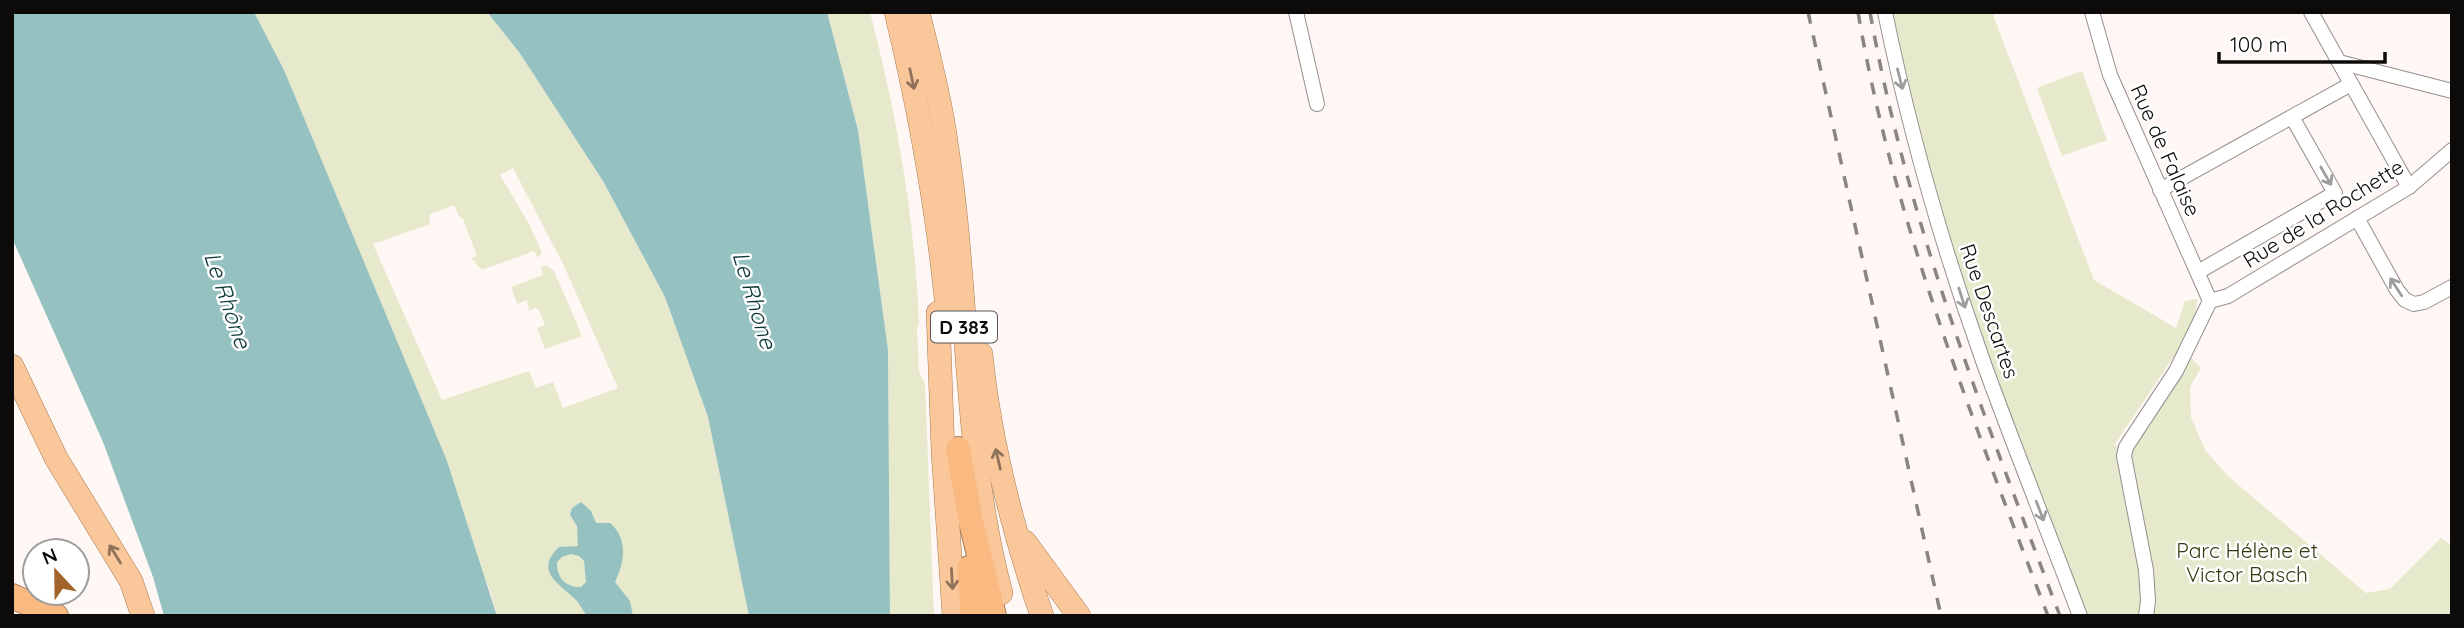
<svg xmlns="http://www.w3.org/2000/svg" width="2464" height="628" viewBox="0 0 2464 628" font-family="Quicksand,sans-serif">
<rect width="100%" height="100%" fill="#fff7f4"/>
<g fill="#e7e9cd" fill-rule="evenodd">
<path d="M 254,12 L 487,12 L 519,52 L 603,181 L 665,297 L 708,417 L 749,616 L 497,616 L 491,594 L 284,70 ZM 513,168 L 564,266 L 618,388 L 563,408 L 553,382 L 536,388 L 529,371 L 442,400 L 373,244 L 430,224 L 429,215 L 454,205 L 459,216 L 463,219 L 477,256 L 471,258 L 482,270 L 534,251 L 538,258 L 542,253 L 529,224 L 500,175 Z"/>
<path d="M 827,12 L 870,12 C 897,115 915,219 919,324 L 917,328 L 919,372 L 925,383 L 934,616 L 890,616 L 888,350 L 858,130 Z"/>
<polygon points="1890,12 1992,12 2094,280 2176,328 2185,301 2197,299 2194,327 2114,445 2133,449 2190,357 2201,368 2190,387 2191,417 2205,450 2228,476 2366,593 2390,589 2441,538 2452,546 2452,616 2085,616 1998,390 1931,180"/>
<polygon points="2082,71 2107,140 2062,156 2037,88"/>
<polygon points="541,266 547,266 554,271 582,336 545,349 537,328 545,325 539,310 535,308 529,311 527,300 517,304 511,287 543,275"/>
</g>
<g fill="#95c1c1" fill-rule="evenodd">
<polygon points="12,12 254,12 284,70 447,461 497,616 164,616 153,577 103,442 12,238"/>
<polygon points="487,12 827,12 858,130 888,350 890,616 749,616 708,417 665,297 603,181 519,52"/>
<path d="M 581,502 L 591,511 L 596,523 L 610,523 C 628,538 625,562 615,582 L 630,601 L 633,616 L 587,616 C 583,611 580,605 577,601 C 560,584 533,572 559,547 L 578,546 L 577,526 L 570,515 L 572,508 ZM 571,554 L 579,556 L 584,561 L 586,582 L 581,587 C 566,588 556,577 557,562 L 562,557 Z"/>
</g>
<g fill="none" stroke-linecap="round" stroke-linejoin="round">
<g stroke="#968f8d" stroke-width="16">
<g id="minor">
<polyline points="1296,12 1317,104"/>
<path d="M 1885,12 C 1909,130 1943,248 1983,361 C 2014,447 2048,531 2080,616"/>
<polyline points="2092,12 2110,75 2210,301"/>
<polyline points="2311,12 2409,187"/>
<polyline points="2339,62 2452,91"/>
<polyline points="2160,190 2351,84"/>
<polyline points="2357,218 2397,290 2405,300 2414,304 2424,302 2452,287"/>
<polyline points="2198,272 2335,193 2292,117"/>
<polyline points="2210,301 2228,296 2409,187 2452,150"/>
<polyline points="2146,616 2148,601 2146,570 2124,456 2126,447 2176,371 2210,301"/>
</g>
</g>
<g stroke="#a67c57" stroke-width="24">
<g id="trunk">
<path d="M 896,12 C 921,116 940,223 949,330"/>
<path d="M 918,12 C 929,57 941,102 947,148 C 970,296 962,447 1001,593"/>
<polyline points="938,313 943,452 954,616"/>
<path d="M 981,354 C 990,444 1013,531 1042,616"/>
<polyline points="12,366 56,458 131,581 143,616"/>
<polyline points="1025,542 1079,616"/>
</g>
</g>
<g stroke="#a67c57" stroke-width="26">
<g id="motorway">
<polyline points="958,449 971,522 994,616"/>
<polyline points="969,568 973,616"/>
<polyline points="12,596 56,616"/>
</g>
</g>
<use href="#minor" stroke="#fff" stroke-width="14"/>
<use href="#trunk" stroke="#fac79a" stroke-width="23"/>
<use href="#motorway" stroke="#f9b981" stroke-width="24"/>
<g stroke="#8a8583" stroke-width="3.5" stroke-dasharray="12 12" stroke-linecap="butt">
<polyline points="1808,12 1941,616"/>
<path d="M 1858,12 C 1893,220 1973,420 2048,616"/>
<path d="M 1870,12 C 1907,221 1985,419 2060,616"/>
</g>
</g>
<defs><path id="oneway-shaft" d="M-6 0H5M1.5-3L5.5 0L1.5 3" fill="none" stroke-width="1.6" stroke-linecap="round" stroke-linejoin="round" transform="scale(1.75)"/></defs>
<g stroke="#8f7259">
<use href="#oneway-shaft" transform="translate(912 79) rotate(78)"/>
<use href="#oneway-shaft" transform="translate(998 459) rotate(-103)"/>
<use href="#oneway-shaft" transform="translate(115 554) rotate(-122)"/>
<use href="#oneway-shaft" transform="translate(952 579) rotate(87)"/>
</g>
<g stroke="#9e9d9d">
<use href="#oneway-shaft" transform="translate(1900 79) rotate(76)"/>
<use href="#oneway-shaft" transform="translate(2326 176) rotate(60)"/>
<use href="#oneway-shaft" transform="translate(2396 287) rotate(-123)"/>
<use href="#oneway-shaft" transform="translate(1962 298) rotate(72)"/>
<use href="#oneway-shaft" transform="translate(2040 511) rotate(69)"/>
</g>
<g text-anchor="middle" dominant-baseline="central" stroke-width="5" stroke-linejoin="round" paint-order="stroke">
<rect fill="#fff" stroke="#565454" stroke-width="2" x="931" y="311.5" width="66" height="31" rx="5"/>
<g font-size="19" font-weight="bold" fill="#0d0b0a">
<text x="964" y="327">D 383</text>
</g>
<g font-size="21" fill="#0d0b0a" stroke="#fff">
<text transform="translate(2166 150) rotate(66)">Rue de Falaise</text>
<text transform="translate(2323 213) rotate(-32)">Rue de la Rochette</text>
<text transform="translate(1990 311) rotate(71)">Rue Descartes</text>
</g>
<g font-size="21" fill="#37380e" stroke="#fff">
<text x="2247" y="550">Parc Hélène et<tspan x="2247" dy="24">Victor Basch</tspan></text>
</g>
<g font-size="23" font-style="italic" fill="#0c3838" stroke="#fff">
<text transform="translate(228 300) rotate(71)">Le Rhône</text>
<text transform="translate(755 300) rotate(73)">Le Rhone</text>
</g>
</g>
<rect width="2464" height="628" fill="none" stroke="#0d0b0a" stroke-width="28"/>
<g transform="translate(56 572) rotate(338)"><circle r="33" fill="#ffffff" stroke="#9e9d9d" stroke-width="2"/>
<path d="M0-5L12 26L0 18L-12 26Z" fill="#a3642b"/>
<text y="-10" font-size="19" font-weight="bold" text-anchor="middle" fill="#0d0b0a">N</text>
</g>
<path d="M2219 52v10h166v-10" fill="none" stroke="#0d0b0a" stroke-width="3.5"/>
<text x="2230" y="52" font-size="21" fill="#0d0b0a" stroke="#ffffff" stroke-width="5" paint-order="stroke">100 m</text>
</svg>
